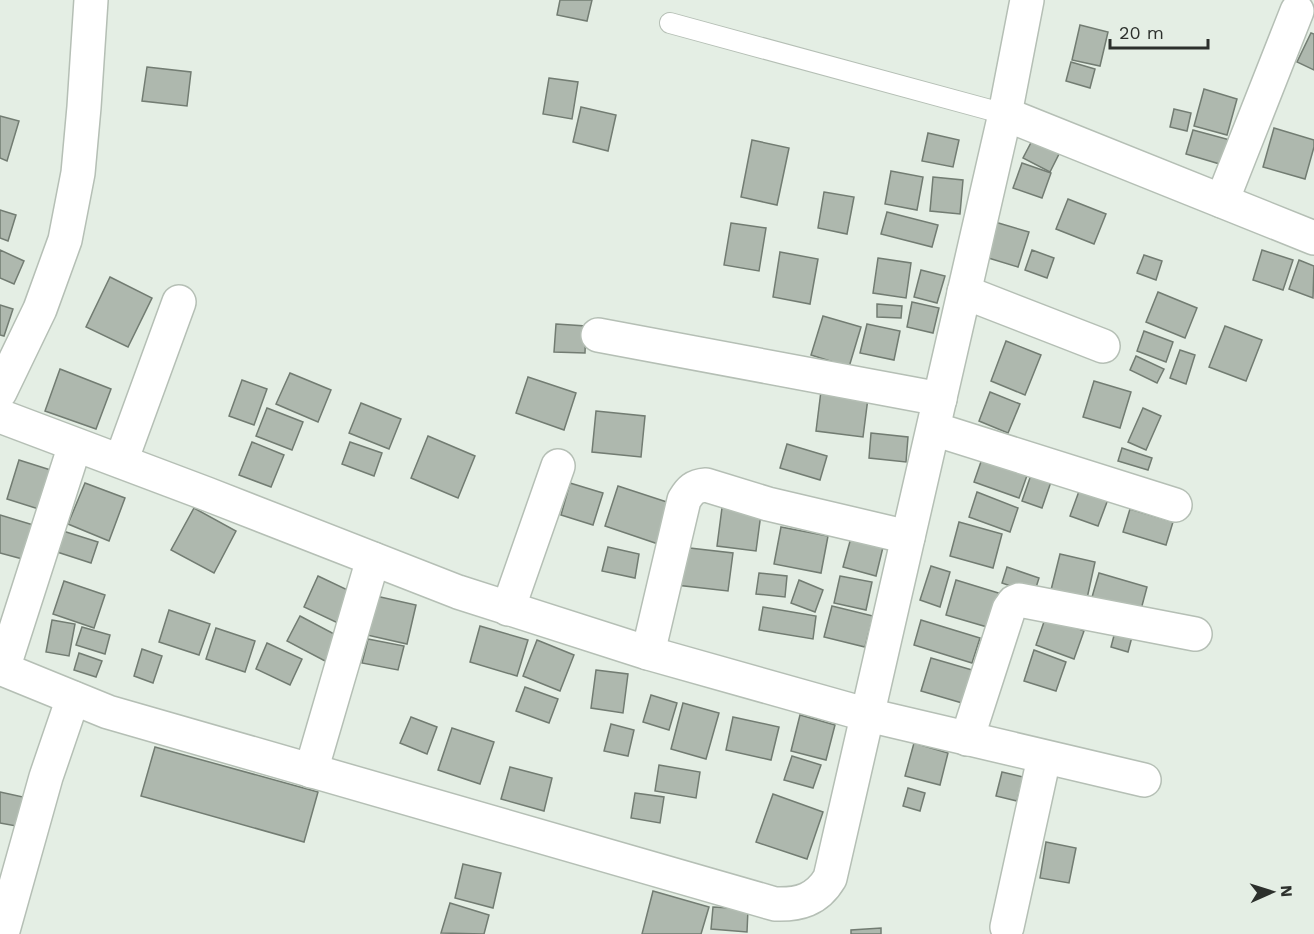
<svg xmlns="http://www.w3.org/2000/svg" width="1314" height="934" viewBox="0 0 1314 934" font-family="'Work Sans',sans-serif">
<rect width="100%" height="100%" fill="#e4eee4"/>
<g fill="#aeb8ae" stroke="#727c72" stroke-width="1.5">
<polygon points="560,0 592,0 587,21 557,15"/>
<polygon points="1080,25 1108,32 1100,66 1072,60"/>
<polygon points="1311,33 1314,34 1314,70 1297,62"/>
<polygon points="1071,62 1095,69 1090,88 1066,81"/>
<polygon points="147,67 191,72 187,106 142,101"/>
<polygon points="549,78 578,82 572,119 543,114"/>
<polygon points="1204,89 1237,99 1227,135 1194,126"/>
<polygon points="581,107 616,115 608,151 573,142"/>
<polygon points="1174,109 1191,113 1187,131 1170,127"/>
<polygon points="0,116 19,121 7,161 0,158"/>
<polygon points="1274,128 1314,140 1314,147 1305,179 1263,167"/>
<polygon points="1193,130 1230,140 1223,165 1186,154"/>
<polygon points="928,133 959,140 953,167 922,161"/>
<polygon points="1035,135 1062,148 1050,172 1023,158"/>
<polygon points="752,140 789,148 777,205 741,197"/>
<polygon points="1022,163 1051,173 1042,198 1013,188"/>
<polygon points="891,171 923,177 917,210 885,204"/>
<polygon points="933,177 963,180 960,214 930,211"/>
<polygon points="824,192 854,197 847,234 818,228"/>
<polygon points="1068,199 1106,214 1094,244 1056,229"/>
<polygon points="0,210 16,215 8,241 0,238"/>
<polygon points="887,212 938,225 932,247 881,234"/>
<polygon points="995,222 1029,232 1018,267 985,257"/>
<polygon points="731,223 766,228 759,271 724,265"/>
<polygon points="0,250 24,261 14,284 0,278"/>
<polygon points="1032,250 1054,258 1047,278 1025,270"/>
<polygon points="1262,250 1293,260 1283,290 1253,280"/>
<polygon points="780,252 818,259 810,304 773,297"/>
<polygon points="1144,255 1162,261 1156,280 1137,273"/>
<polygon points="878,258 911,263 906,298 873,293"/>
<polygon points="1299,260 1314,266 1313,298 1289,289"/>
<polygon points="921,270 945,276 937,303 914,297"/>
<polygon points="110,277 152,298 128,347 86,327"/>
<polygon points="1158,292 1197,308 1185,338 1146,322"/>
<polygon points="912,302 939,308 933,333 907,327"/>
<polygon points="877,304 902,306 901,318 877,317"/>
<polygon points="0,305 13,309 4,336 0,335"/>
<polygon points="823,316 861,327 849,367 811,355"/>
<polygon points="556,324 586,326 585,353 554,352"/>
<polygon points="867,324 900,331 894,360 860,353"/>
<polygon points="1225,326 1262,340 1246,381 1209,367"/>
<polygon points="1144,331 1173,342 1166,362 1137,351"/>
<polygon points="1006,341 1041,355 1025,395 991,381"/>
<polygon points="1180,350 1195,355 1186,384 1170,378"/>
<polygon points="1136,356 1164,369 1157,383 1130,370"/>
<polygon points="60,369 111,389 96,429 45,411"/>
<polygon points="290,373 331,390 318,422 276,404"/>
<polygon points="528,377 576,393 564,430 516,413"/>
<polygon points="242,380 267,389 254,425 229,416"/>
<polygon points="1094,381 1131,392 1120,428 1083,417"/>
<polygon points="821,391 868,398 863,437 816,431"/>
<polygon points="990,392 1020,404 1008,433 979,421"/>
<polygon points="361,403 401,419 389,449 349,433"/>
<polygon points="267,408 303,422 292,450 256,436"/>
<polygon points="1143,408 1161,416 1146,450 1128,442"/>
<polygon points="596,411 645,416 641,457 592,452"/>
<polygon points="871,433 908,437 906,462 869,458"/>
<polygon points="428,436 475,456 458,498 411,478"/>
<polygon points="252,442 284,455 271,487 239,475"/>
<polygon points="350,442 382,453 374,476 342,464"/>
<polygon points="787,444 827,456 820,480 780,468"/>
<polygon points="1122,448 1152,458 1148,470 1118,461"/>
<polygon points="984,453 1029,470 1019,498 974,482"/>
<polygon points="19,460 57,472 45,511 7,499"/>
<polygon points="1033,469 1053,476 1042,508 1022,501"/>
<polygon points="85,483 125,498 109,541 68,524"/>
<polygon points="570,483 603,493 593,525 561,515"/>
<polygon points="1082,483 1110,494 1098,526 1070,516"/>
<polygon points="618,486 673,504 661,545 605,526"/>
<polygon points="977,492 1018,508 1010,532 969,517"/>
<polygon points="723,500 762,506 756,551 717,546"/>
<polygon points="194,508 236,531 214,573 171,550"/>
<polygon points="1130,509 1173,522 1166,545 1123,532"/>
<polygon points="0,515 40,527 30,561 0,553"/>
<polygon points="959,522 1002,534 993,568 950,556"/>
<polygon points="781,527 828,536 821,573 774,564"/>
<polygon points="63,531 98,542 91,563 57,552"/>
<polygon points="852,534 884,543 876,576 843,567"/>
<polygon points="608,547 639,554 635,578 602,571"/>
<polygon points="681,547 733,553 728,591 676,585"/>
<polygon points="1060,554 1095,562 1086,603 1050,594"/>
<polygon points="931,566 950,572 940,607 920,600"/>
<polygon points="1007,567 1039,578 1034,594 1002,583"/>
<polygon points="759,573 787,576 785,597 756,594"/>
<polygon points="1099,573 1147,587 1139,617 1090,604"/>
<polygon points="318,576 354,593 340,624 304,607"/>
<polygon points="840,576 872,582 866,610 834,603"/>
<polygon points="799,580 823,590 815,612 791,603"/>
<polygon points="956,580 1005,595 994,629 946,615"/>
<polygon points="64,581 105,595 94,628 53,614"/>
<polygon points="376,596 416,605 407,644 367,635"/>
<polygon points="832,606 873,616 865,647 824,637"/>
<polygon points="763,607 816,616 813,639 759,630"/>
<polygon points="169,610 210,624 199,655 159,642"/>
<polygon points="300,616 338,636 325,661 287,641"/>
<polygon points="1046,616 1084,631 1074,659 1036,645"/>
<polygon points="52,620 75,624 69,656 46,652"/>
<polygon points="921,620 980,638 972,663 914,645"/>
<polygon points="480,626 528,640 517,676 470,662"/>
<polygon points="82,627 110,635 105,654 76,645"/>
<polygon points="216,628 255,641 245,672 206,659"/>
<polygon points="1116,628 1133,633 1128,652 1111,647"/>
<polygon points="368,639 404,646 398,670 362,663"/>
<polygon points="537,640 574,655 560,691 523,676"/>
<polygon points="267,643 302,659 290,685 256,669"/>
<polygon points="142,649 162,656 153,683 134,676"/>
<polygon points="1034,650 1066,662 1056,691 1024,681"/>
<polygon points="79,653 102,661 96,677 74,670"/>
<polygon points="931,658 979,672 969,705 921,691"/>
<polygon points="596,670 628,674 623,713 591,708"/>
<polygon points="525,687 558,699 549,723 516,711"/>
<polygon points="651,695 677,703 669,730 643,722"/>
<polygon points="683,703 719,713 706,759 671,749"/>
<polygon points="800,715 835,725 826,760 791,751"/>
<polygon points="411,717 437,727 427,754 400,743"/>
<polygon points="733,717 779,727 771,760 726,750"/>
<polygon points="611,724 634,730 628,756 604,751"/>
<polygon points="452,728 494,742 480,784 438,770"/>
<polygon points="914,743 948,753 940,785 905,776"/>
<polygon points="155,747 318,792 304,842 141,796"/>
<polygon points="792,756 821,765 813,788 784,780"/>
<polygon points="659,765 700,772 696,798 655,791"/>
<polygon points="510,767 552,778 544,811 501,799"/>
<polygon points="1002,772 1023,777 1017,801 996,796"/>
<polygon points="908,788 925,793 920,811 903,806"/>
<polygon points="0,792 23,797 16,826 0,823"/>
<polygon points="635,793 664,797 660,823 631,818"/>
<polygon points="773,794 823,812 807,859 756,842"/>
<polygon points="1046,842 1076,848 1069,883 1040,878"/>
<polygon points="463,864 501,873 493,908 455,898"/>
<polygon points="653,891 709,907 701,934 642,934"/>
<polygon points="450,903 489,915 484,934 441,933"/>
<polygon points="713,907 748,909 747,932 711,929"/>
<polygon points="881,928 881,934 851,934 851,930"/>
</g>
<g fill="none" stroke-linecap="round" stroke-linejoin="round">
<g stroke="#b5bfb5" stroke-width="22">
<polyline id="service" points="670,23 1005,114"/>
</g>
<g stroke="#b5bfb5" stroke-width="36">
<g id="minor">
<polyline points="1005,114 1314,238"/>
<polyline points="1222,201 1297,11"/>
<polyline points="964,292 1103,346"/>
<polyline points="598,335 940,399"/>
<polyline points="0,392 40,309 65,240 78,173 84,107 91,0"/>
<polyline points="0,416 207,494 458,592 648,653 868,715 1144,780"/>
<polyline points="934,429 1175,505"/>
<polyline points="121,461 179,302"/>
<polyline points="508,609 558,466"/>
<path d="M 648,653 L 684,500 C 690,490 694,486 706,485 L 768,504 L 908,537"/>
<path d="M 0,668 L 108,712 L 775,904 C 799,905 817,900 830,878 L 1005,114 L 1027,0"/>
<polyline points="3,669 75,445"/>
<polyline points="967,739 1009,609 1014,602 1019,600 1195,634"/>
<polyline points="311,771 373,559"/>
<polyline points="1007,927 1044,758"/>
<polyline points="2,934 46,777 73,698"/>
</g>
</g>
<use href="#service" stroke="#fff" stroke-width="20"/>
<use href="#minor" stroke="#fff" stroke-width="33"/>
</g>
<g transform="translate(1272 892) rotate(87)" stroke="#e4eee4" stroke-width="4.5" paint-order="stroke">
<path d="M0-4.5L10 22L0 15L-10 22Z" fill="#2c302c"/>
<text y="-9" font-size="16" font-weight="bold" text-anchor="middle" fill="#2c302c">N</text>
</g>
<path d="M1110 39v9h98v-9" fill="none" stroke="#2c302c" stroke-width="3"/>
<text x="1119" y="39" font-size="18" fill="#2c302c" stroke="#e4eee4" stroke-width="4.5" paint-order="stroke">20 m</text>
</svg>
